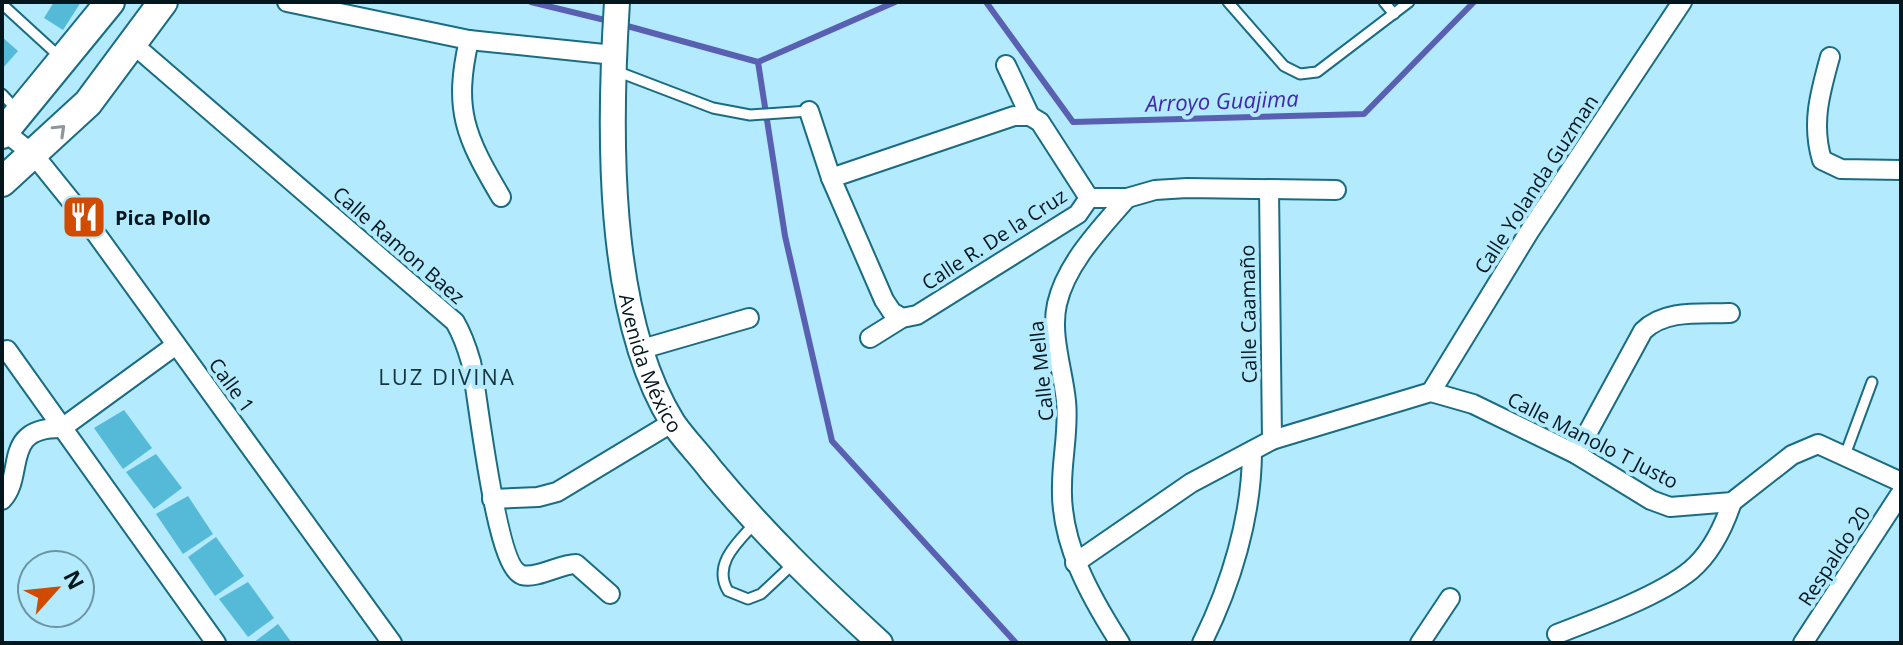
<svg xmlns="http://www.w3.org/2000/svg" width="1903" height="645" viewBox="0 0 1903 645" font-family="'Open Sans',sans-serif">
<rect width="100%" height="100%" fill="#b3eafd"/>
<g fill="none" stroke-linecap="round" stroke-linejoin="round">
<g stroke="#5a60b1" stroke-width="6">
<polyline points="531,2 609,21"/>
<polyline points="986,2 1073,122 1364,114 1474,2"/>
<polyline points="620,24 758,62 895,2"/>
<polyline points="758,62 785,236 832,441 1016,643"/>
</g>
</g>
<g fill="#55b9d8">
<polygon points="54,2 81,2 63,30 44,18"/>
<polygon points="2,37 18,51 2,69"/>
<polygon points="124,410 152,448 123,469 94,428"/>
<polygon points="156,454 182,488 154,509 126,472"/>
<polygon points="188,496 213,534 183,554 156,514"/>
<polygon points="216,537 244,576 215,596 188,557"/>
<polygon points="248,582 274,618 248,637 219,599"/>
<polygon points="278,624 292,643 253,643"/>
</g>
<g fill="none" stroke-linecap="round" stroke-linejoin="round">
<g stroke="#1a6c83" stroke-width="13">
<g id="lane">
<polyline points="1228,2 1284,66 1300,74 1317,72 1409,2"/>
<polyline points="1384,2 1394,14"/>
<polyline points="2,4 61,58"/>
<polyline points="616,71 713,108 750,115 809,111"/>
<polyline points="2,94 16,109"/>
<polyline points="1845,455 1872,382"/>
<path d="M 755,523 C 738,542 712,564 728,591 L 748,599 L 761,594 L 793,564"/>
</g>
</g>
<g stroke="#1a6c83" stroke-width="22">
<g id="street">
<polyline points="287,2 469,40 614,55"/>
<path d="M 469,40 C 453,110 465,136 501,197"/>
<path d="M 134,45 L 455,322 C 462,334 467,348 471,362 C 478,394 495,567 522,575 C 537,579 560,564 576,564 L 610,594"/>
<path d="M 1830,57 C 1820,93 1811,124 1822,160 L 1841,169 L 1901,170"/>
<polyline points="1006,65 1030,116 1040,122 1089,198"/>
<polyline points="809,111 831,178 884,300 892,312 902,318"/>
<polyline points="5,132 34,155 84,217 392,643"/>
<polyline points="831,178 1014,116 1030,116"/>
<polyline points="1269,189 1272,440"/>
<polyline points="870,338 902,318 917,315 1078,214 1089,198 1127,198 1155,190 1187,188 1336,190"/>
<polyline points="642,349 749,318"/>
<polyline points="7,350 216,643"/>
<polyline points="1431,392 1529,232 1682,2"/>
<path d="M 1576,454 L 1643,331 C 1665,309 1701,314 1730,313"/>
<polyline points="492,499 538,497 557,492 673,422"/>
<path d="M 2,500 C 26,475 0,427 62,428 L 176,345"/>
<polyline points="1075,563 1191,483 1272,440 1431,392 1473,404 1576,454 1651,500 1670,507 1732,502 1792,455 1818,444 1901,482"/>
<path d="M 1557,634 C 1594,620 1661,595 1691,570 C 1711,553 1724,526 1732,502"/>
<path d="M 1120,643 C 1090,596 1060,543 1062,486 C 1062,457 1069,430 1066,401 C 1063,370 1050,335 1057,304 C 1066,264 1100,229 1127,198"/>
<path d="M 1202,643 C 1231,585 1252,516 1252,451"/>
<polyline points="1420,643 1450,598"/>
<polyline points="1803,643 1901,493"/>
</g>
</g>
<g stroke="#1a6c83" stroke-width="28">
<g id="secondary">
<path id="s1" d="M 617,2 C 609,126 605,314 673,423 C 684,439 699,454 711,470 C 763,533 820,588 880,643"/>
</g>
</g>
<g stroke="#1a6c83" stroke-width="32">
<g id="primary">
<polyline points="2,134 110,2"/>
<polyline points="2,182 88,103 163,2"/>
</g>
</g>
<use href="#lane" stroke="#fff" stroke-width="9"/>
<use href="#street" stroke="#fff" stroke-width="18"/>
<use href="#secondary" stroke="#fff" stroke-width="24"/>
<use href="#primary" stroke="#fff" stroke-width="28"/>
</g>
<defs><path id="oneway-chevron" d="M-2-3.5L2.5 0L-2 3.5" fill="none" stroke-width="1.6" stroke-linecap="round" stroke-linejoin="round" transform="scale(2)"/></defs>
<use stroke="#8d9699" href="#oneway-chevron" transform="translate(60 130) rotate(-44)"/>
<defs>
<g id="restaurant-square" transform="scale(2.3)"><rect x="-9" y="-9" width="18" height="18" rx="4" fill="#d04b00" stroke="#b3eafd"/><path d="M-5-6h1v4h1v-4h1v4h1v-4h1v5L-1.5 .5V6h-2V.5L-5-1ZM5-6V6H3V1.5H1.5Q1.5-4 5-6Z" fill="#fff"/></g>
</defs>
<g fill-rule="evenodd">
<use href="#restaurant-square" x="84" y="217"/>
</g>
<g text-anchor="middle" dominant-baseline="central" stroke-width="8" stroke-linejoin="round" paint-order="stroke">
<g font-size="20" fill="#02161d" stroke="#b3eafd">
<text transform="translate(1536 184) rotate(-57)">Calle Yolanda Guzman</text>
<text transform="translate(994 239) rotate(-33)">Calle R. De la Cruz</text>
<text transform="translate(399 245) rotate(41)">Calle Ramon Baez</text>
<text transform="translate(1248 314) rotate(-91)">Calle Caamaño</text>
<text stroke="none"><textPath href="#s1" startOffset="366">Avenida México</textPath></text>
<text transform="translate(1041 371) rotate(-96)">Calle Mella</text>
<text transform="translate(232 385) rotate(54)">Calle 1</text>
<text transform="translate(1593 440) rotate(27)">Calle Manolo T Justo</text>
<text transform="translate(1834 556) rotate(-57)">Respaldo 20</text>
</g>
<g font-size="20" font-weight="bold" fill="#02161d" stroke="#b3eafd" text-anchor="start">
<text x="115" y="217">Pica Pollo</text>
</g>
<g font-size="22" font-style="italic" fill="#4027ad" stroke="#b3eafd">
<text transform="translate(1222 100) rotate(-2)">Arroyo Guajima</text>
</g>
<g font-size="22" letter-spacing="2" fill="#15353e" stroke="#b3eafd">
<text x="447" y="376">LUZ DIVINA</text>
</g>
</g>
<rect width="1903" height="645" fill="none" stroke="#02161d" stroke-width="8"/>
<g transform="translate(56 589) rotate(63)"><circle r="38" fill="#b3eafd" stroke="#6c95a3" stroke-width="2"/>
<path d="M0-6L14 30L0 20L-14 30Z" fill="#d04b00"/>
<text y="-12" font-size="22" font-weight="bold" text-anchor="middle" fill="#02161d">N</text>
</g>
</svg>
